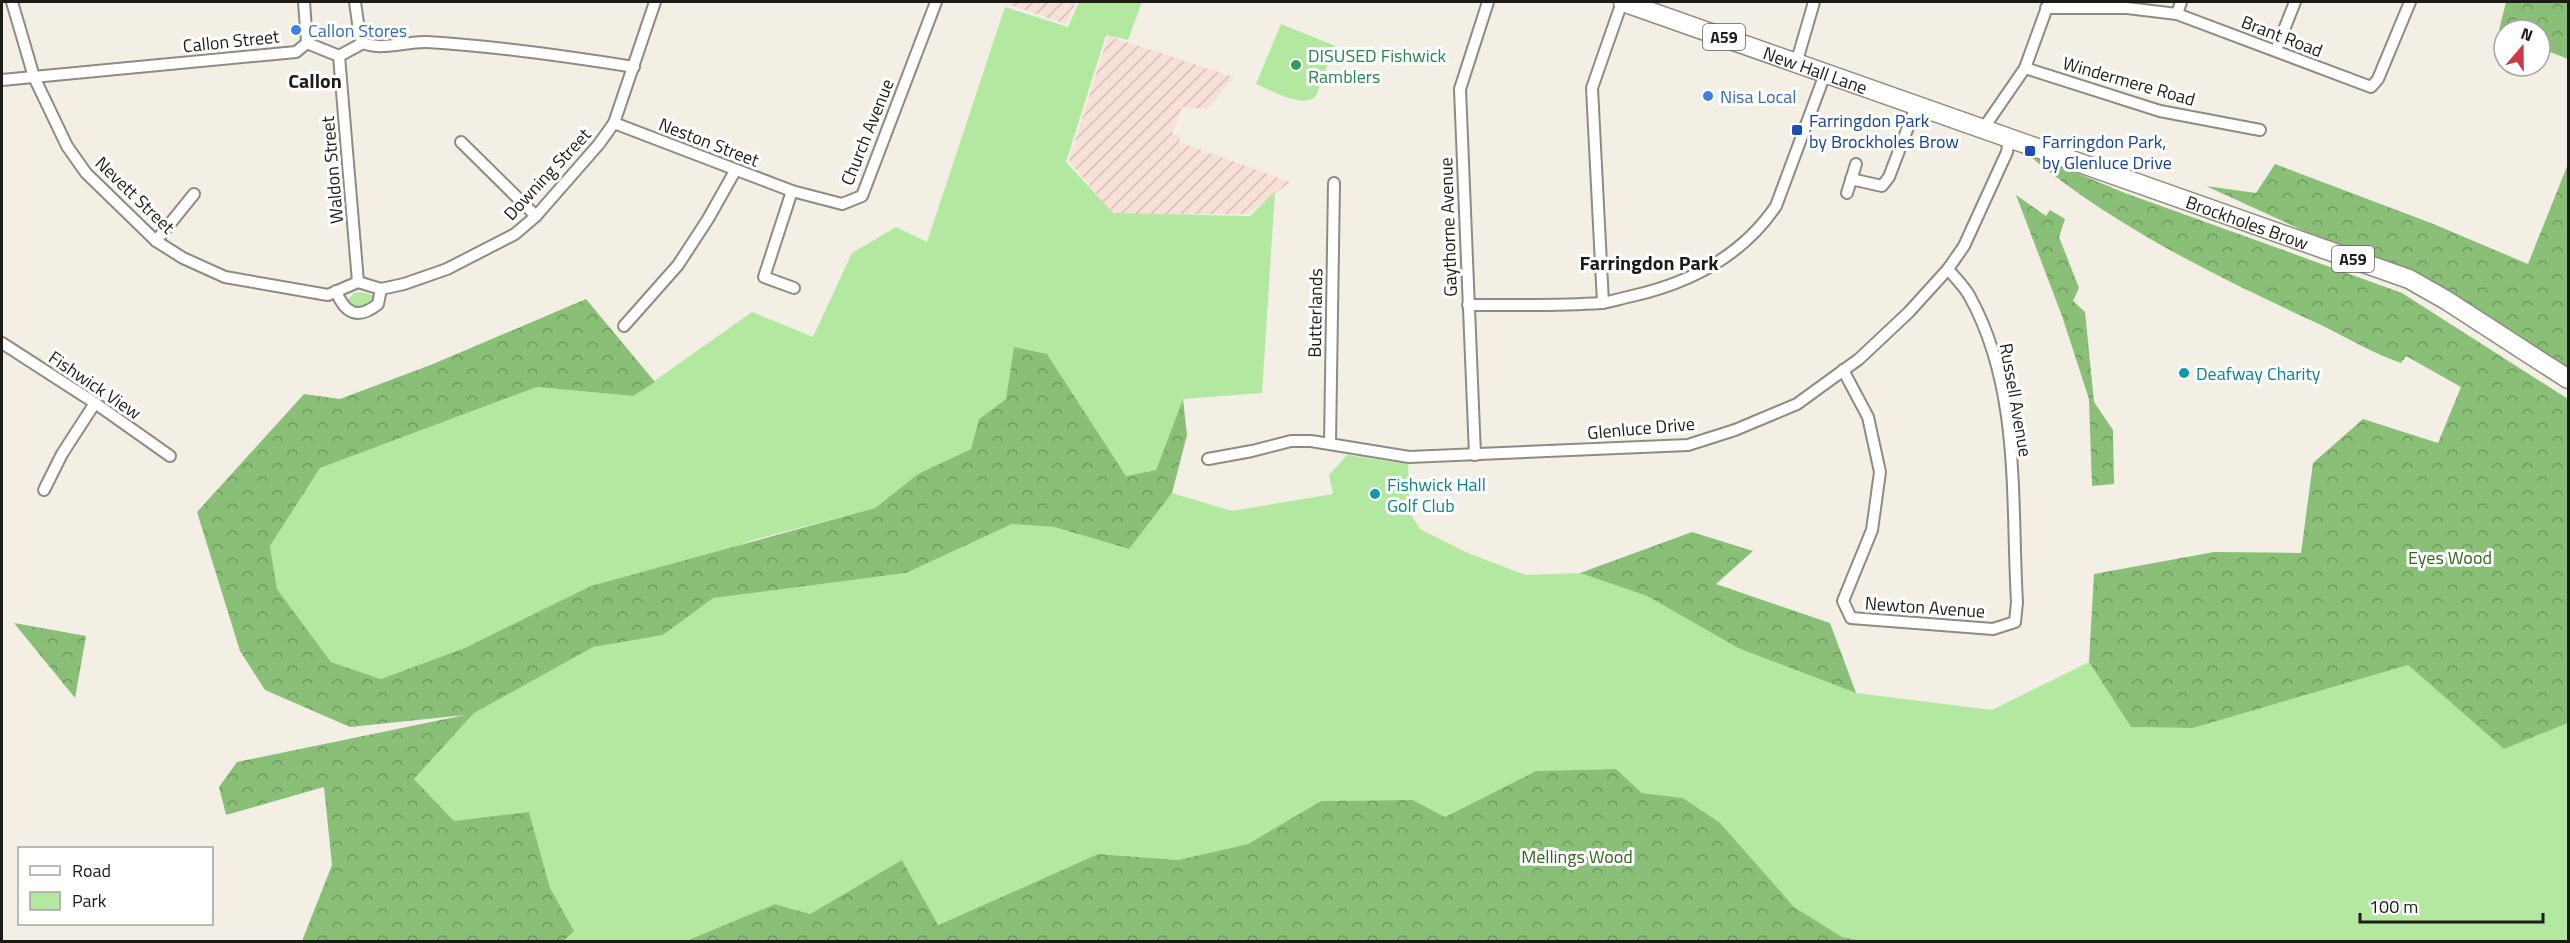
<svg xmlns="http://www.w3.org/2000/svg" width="2570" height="943" viewBox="0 0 2570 943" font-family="'Titillium Web',sans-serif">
<defs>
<pattern id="industrial-furrows" width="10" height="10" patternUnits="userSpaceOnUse" patternTransform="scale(1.5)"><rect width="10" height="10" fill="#f8dfd7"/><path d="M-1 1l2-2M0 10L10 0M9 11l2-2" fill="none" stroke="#d4bfb8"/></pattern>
<pattern id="forest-crowns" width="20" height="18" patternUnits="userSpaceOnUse" patternTransform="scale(1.5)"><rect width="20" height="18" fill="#89bf76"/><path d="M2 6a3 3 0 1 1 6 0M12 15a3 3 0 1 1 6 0" fill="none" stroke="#6f9a60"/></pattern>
</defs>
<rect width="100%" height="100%" fill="#f3efe5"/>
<g fill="url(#industrial-furrows)">
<polygon points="1011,2 1076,2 1066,24 1010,5"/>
<polygon points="1108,36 1234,77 1207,109 1182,107 1172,134 1181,135 1179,142 1290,182 1248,214 1113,214 1069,161"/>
</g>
<g fill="#b2e8a0">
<polygon points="1079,2 1142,2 1128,40 1106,35 1066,162 1113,213 1250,216 1275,191 1262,393 1183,399 1156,470 1126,476 1047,354 1006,399 979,419 971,449 918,474 875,508 753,540 381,679 331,662 277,589 270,546 320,468 537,387 633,396 752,312 813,337 852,253 896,227 927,242 1005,7 1068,27"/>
<path d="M 1281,24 L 1335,46 L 1316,96 C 1304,110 1271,90 1256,84 Z"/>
<polygon points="361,292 373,295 375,300 372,306 358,309 345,303 354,293"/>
<polygon points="1347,455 1408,464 1410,514 1420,529 1470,554 1526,575 1580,573 1647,596 1738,648 1856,693 1992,710 2089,662 2131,727 2193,728 2408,665 2504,749 2568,723 2568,941 1861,941 1842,937 1794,907 1719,823 1683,798 1642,793 1616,769 1536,771 1445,817 1413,800 1321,801 1248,844 1178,860 1098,854 937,925 902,860 810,914 775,904 686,941 562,941 573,931 550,888 529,813 454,821 414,779 474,713 590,647 663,635 712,598 906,573 1012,524 1054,527 1128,549 1172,493 1232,511 1333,494 1329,475"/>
</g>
<g fill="url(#forest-crowns)">
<polygon points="2506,2 2568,2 2568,59 2540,48 2540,30 2504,30 2504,32 2499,30"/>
<path d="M 2032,158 L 2045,160 L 2125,193 L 2402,293 L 2568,399 L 2568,723 L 2504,749 L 2408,665 L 2193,728 L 2131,727 L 2089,662 L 2094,574 L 2214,552 L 2301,553 L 2313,463 L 2363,419 L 2438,443 L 2461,387 L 2406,356 L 2401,363 C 2372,353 2346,337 2319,324 C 2219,278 2117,228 2032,158 Z"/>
<polygon points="2275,164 2431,223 2528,264 2568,164 2568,377 2409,279 2206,186 2256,193"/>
<polygon points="2016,195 2046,216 2050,210 2065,219 2059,237 2079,288 2073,301 2085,312 2094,402 2113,430 2114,484 2092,486 2089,399 2062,316"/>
<polygon points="586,299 655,382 633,396 537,387 320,468 270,546 277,589 331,662 381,679 467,647 591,586 875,508 918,474 971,449 979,419 1006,399 1014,347 1047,354 1126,476 1156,470 1183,399 1187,435 1172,493 1129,549 1054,527 1012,524 906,573 713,598 663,635 593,647 474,713 414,779 454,821 529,812 550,888 574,931 562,942 302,941 332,865 324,787 226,815 219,787 237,762 465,715 350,727 265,690 240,651 197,512 304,394 340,399 433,364"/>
<polygon points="1692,532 1753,551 1716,584 1830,623 1856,693 1738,648 1647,596 1580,573"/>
<polygon points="14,623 86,636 75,698"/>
<polygon points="1616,769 1642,793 1683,798 1720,823 1794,907 1842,937 1862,941 686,941 775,904 810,914 902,860 938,925 1098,854 1178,860 1248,844 1321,801 1413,800 1445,817 1536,771"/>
</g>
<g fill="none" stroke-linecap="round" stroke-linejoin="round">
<g stroke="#8f8b82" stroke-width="14">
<g id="street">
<polyline points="12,2 34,77 67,146 86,173 156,241 183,258 225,277 328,295 358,282"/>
<polyline points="304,2 307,43"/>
<polyline points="355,2 360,37 363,43"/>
<polyline points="2046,8 2127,8 2177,14 2371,87 2378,79 2410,2"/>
<polyline points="2177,14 2181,2"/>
<path d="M 307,43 L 339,56 L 363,43 C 383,51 406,41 427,42 C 497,46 565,56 634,67"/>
<polyline points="2276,50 2295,2"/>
<polyline points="339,56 358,282"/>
<polyline points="1796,64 1814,2"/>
<polyline points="2025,68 2160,111 2260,130"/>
<polyline points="2,80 296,52 307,43"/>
<polyline points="614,123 792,191"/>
<polyline points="1983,129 2025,68 2049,2"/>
<polyline points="461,142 536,216"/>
<polyline points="1851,179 1882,186 1889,177 1916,106"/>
<polyline points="1847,193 1856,164"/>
<polyline points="156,241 194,194"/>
<polyline points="358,282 381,289 404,284 447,269 515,234 536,216 599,144 614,123 655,2"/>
<polyline points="794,288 764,277 792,191 842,204 862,196 936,2"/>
<path d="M 336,291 C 345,314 358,320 378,304 L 381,289"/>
<polyline points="1603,303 1592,88 1622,2"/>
<path d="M 1468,305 C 1512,305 1557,306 1601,303 C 1611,302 1622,298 1632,296 C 1690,283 1742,256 1776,206 L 1825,74"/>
<polyline points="624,326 678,265 708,219 735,171"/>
<polyline points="2,343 95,403 170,456"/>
<path d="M 1843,370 L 1868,417 L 1880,472 L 1872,530 L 1843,601 L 1851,618 L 1993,629 L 2015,622 L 2017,602 C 2011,500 2021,390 1970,297 C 1965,287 1955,278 1948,269"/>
<polyline points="1330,443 1334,183"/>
<polyline points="1475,455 1460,89 1488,2"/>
<polyline points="1208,459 1252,451 1291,441 1311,441 1409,457 1688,445 1735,430 1797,404 1859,359 1909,312 1948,269 1964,246 2007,152 2009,138"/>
<polyline points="44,490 62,454 95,403"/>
</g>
</g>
<g stroke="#8f8b82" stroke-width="21">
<g id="highway">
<path id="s1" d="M 1623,2 L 2409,279 L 2446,300 L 2568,379"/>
</g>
</g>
<use href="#street" stroke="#fff" stroke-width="10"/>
<use href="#highway" stroke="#fff" stroke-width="18"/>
</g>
<g fill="#3f7fe0" stroke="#fff" stroke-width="2">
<circle cx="296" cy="30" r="6"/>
<circle cx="1708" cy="96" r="6"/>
</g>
<circle fill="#2e9e5b" stroke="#fff" stroke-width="2" cx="1296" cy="65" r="6"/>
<g fill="#1a4fb4" stroke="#fff" stroke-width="2">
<rect x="1791" y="124" width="12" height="12" rx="3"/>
<rect x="2024" y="145" width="12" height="12" rx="3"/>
</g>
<g fill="#0f9aa8" stroke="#fff" stroke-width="2">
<circle cx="2184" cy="373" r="6"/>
<circle cx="1375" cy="494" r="6"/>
</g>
<g text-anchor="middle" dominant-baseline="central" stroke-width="6" stroke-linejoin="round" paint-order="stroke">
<g fill="#fff" stroke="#605f5d" stroke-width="1.5">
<rect x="1703" y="24" width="42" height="26" rx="4.5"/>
<rect x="2332" y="246" width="42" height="26" rx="4.5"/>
</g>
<g font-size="16" font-weight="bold" fill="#1c1b17">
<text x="1724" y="37">A59</text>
<text x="2353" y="259">A59</text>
</g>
<g font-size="18" fill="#366cbe" stroke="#fff" text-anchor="start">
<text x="308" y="30">Callon Stores</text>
<text x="1720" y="96">Nisa Local</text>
</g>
<g font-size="18" fill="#1c1b17" stroke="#fff">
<text transform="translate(2282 36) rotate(21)">Brant Road</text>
<text transform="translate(231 41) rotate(-6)">Callon Street</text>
<text stroke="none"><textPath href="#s1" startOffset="204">New Hall Lane</textPath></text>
<text transform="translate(2129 81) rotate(16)">Windermere Road</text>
<text transform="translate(867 132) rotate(-68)">Church Avenue</text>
<text transform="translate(709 142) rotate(21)">Neston Street</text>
<text transform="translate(332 170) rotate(-95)">Waldon Street</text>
<text transform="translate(547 174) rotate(-47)">Downing Street</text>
<text transform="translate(135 195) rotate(44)">Nevett Street</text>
<text stroke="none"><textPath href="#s1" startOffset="662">Brockholes Brow</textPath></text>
<text transform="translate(1448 227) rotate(-92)">Gaythorne Avenue</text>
<text transform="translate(1315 313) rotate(-89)">Butterlands</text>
<text transform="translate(95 385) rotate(34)">Fishwick View</text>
<text transform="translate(2016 400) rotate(80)">Russell Avenue</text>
<text transform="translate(1641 428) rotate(-5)">Glenluce Drive</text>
<text transform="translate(1925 607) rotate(4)">Newton Avenue</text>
</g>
<g font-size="18" fill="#27864d" stroke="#fff" text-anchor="start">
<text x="1308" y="55">DISUSED Fishwick<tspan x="1308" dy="21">Ramblers</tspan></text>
</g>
<g font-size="18" fill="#164399" stroke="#fff" text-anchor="start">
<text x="1809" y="120">Farringdon Park<tspan x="1809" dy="21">by Brockholes Brow</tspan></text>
<text x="2042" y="141">Farringdon Park,<tspan x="2042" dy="21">by Glenluce Drive</tspan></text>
</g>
<g font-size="18" fill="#0d838f" stroke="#fff" text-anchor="start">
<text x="2196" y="373">Deafway Charity</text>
<text x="1387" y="484">Fishwick Hall<tspan x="1387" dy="21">Golf Club</tspan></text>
</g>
<g font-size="18" fill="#33661e" stroke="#fff">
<text x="2450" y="557">Eyes Wood</text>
<text x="1577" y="856">Mellings Wood</text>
</g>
<g font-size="20" font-weight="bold" fill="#1c1b17" stroke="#fff">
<text x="315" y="80">Callon</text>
<text x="1649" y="262">Farringdon Park</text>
</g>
</g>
<rect width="2570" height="943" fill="none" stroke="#1c1b17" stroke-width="6"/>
<rect x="18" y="847" width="195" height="78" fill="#ffffff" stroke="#a4a4a2" stroke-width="1.5"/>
<rect x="30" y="866" width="30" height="9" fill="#ffffff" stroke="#a4a4a2" stroke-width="1.5"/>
<text x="72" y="877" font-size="18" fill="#1c1b17">Road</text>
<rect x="30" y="892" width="30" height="18" fill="#b2e8a0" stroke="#a4a4a2" stroke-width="1.5"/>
<text x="72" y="907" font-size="18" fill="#1c1b17">Park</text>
<g transform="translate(2522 48) rotate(20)"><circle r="28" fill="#ffffff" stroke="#a4a4a2" stroke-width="1.5"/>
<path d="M0-4.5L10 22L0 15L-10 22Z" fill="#cb3b47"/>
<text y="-9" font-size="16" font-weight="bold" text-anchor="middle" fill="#1c1b17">N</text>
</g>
<path d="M2360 913v9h183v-9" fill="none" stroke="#1c1b17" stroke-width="3"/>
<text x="2369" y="913" font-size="18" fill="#1c1b17" stroke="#ffffff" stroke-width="4.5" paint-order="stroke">100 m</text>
</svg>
